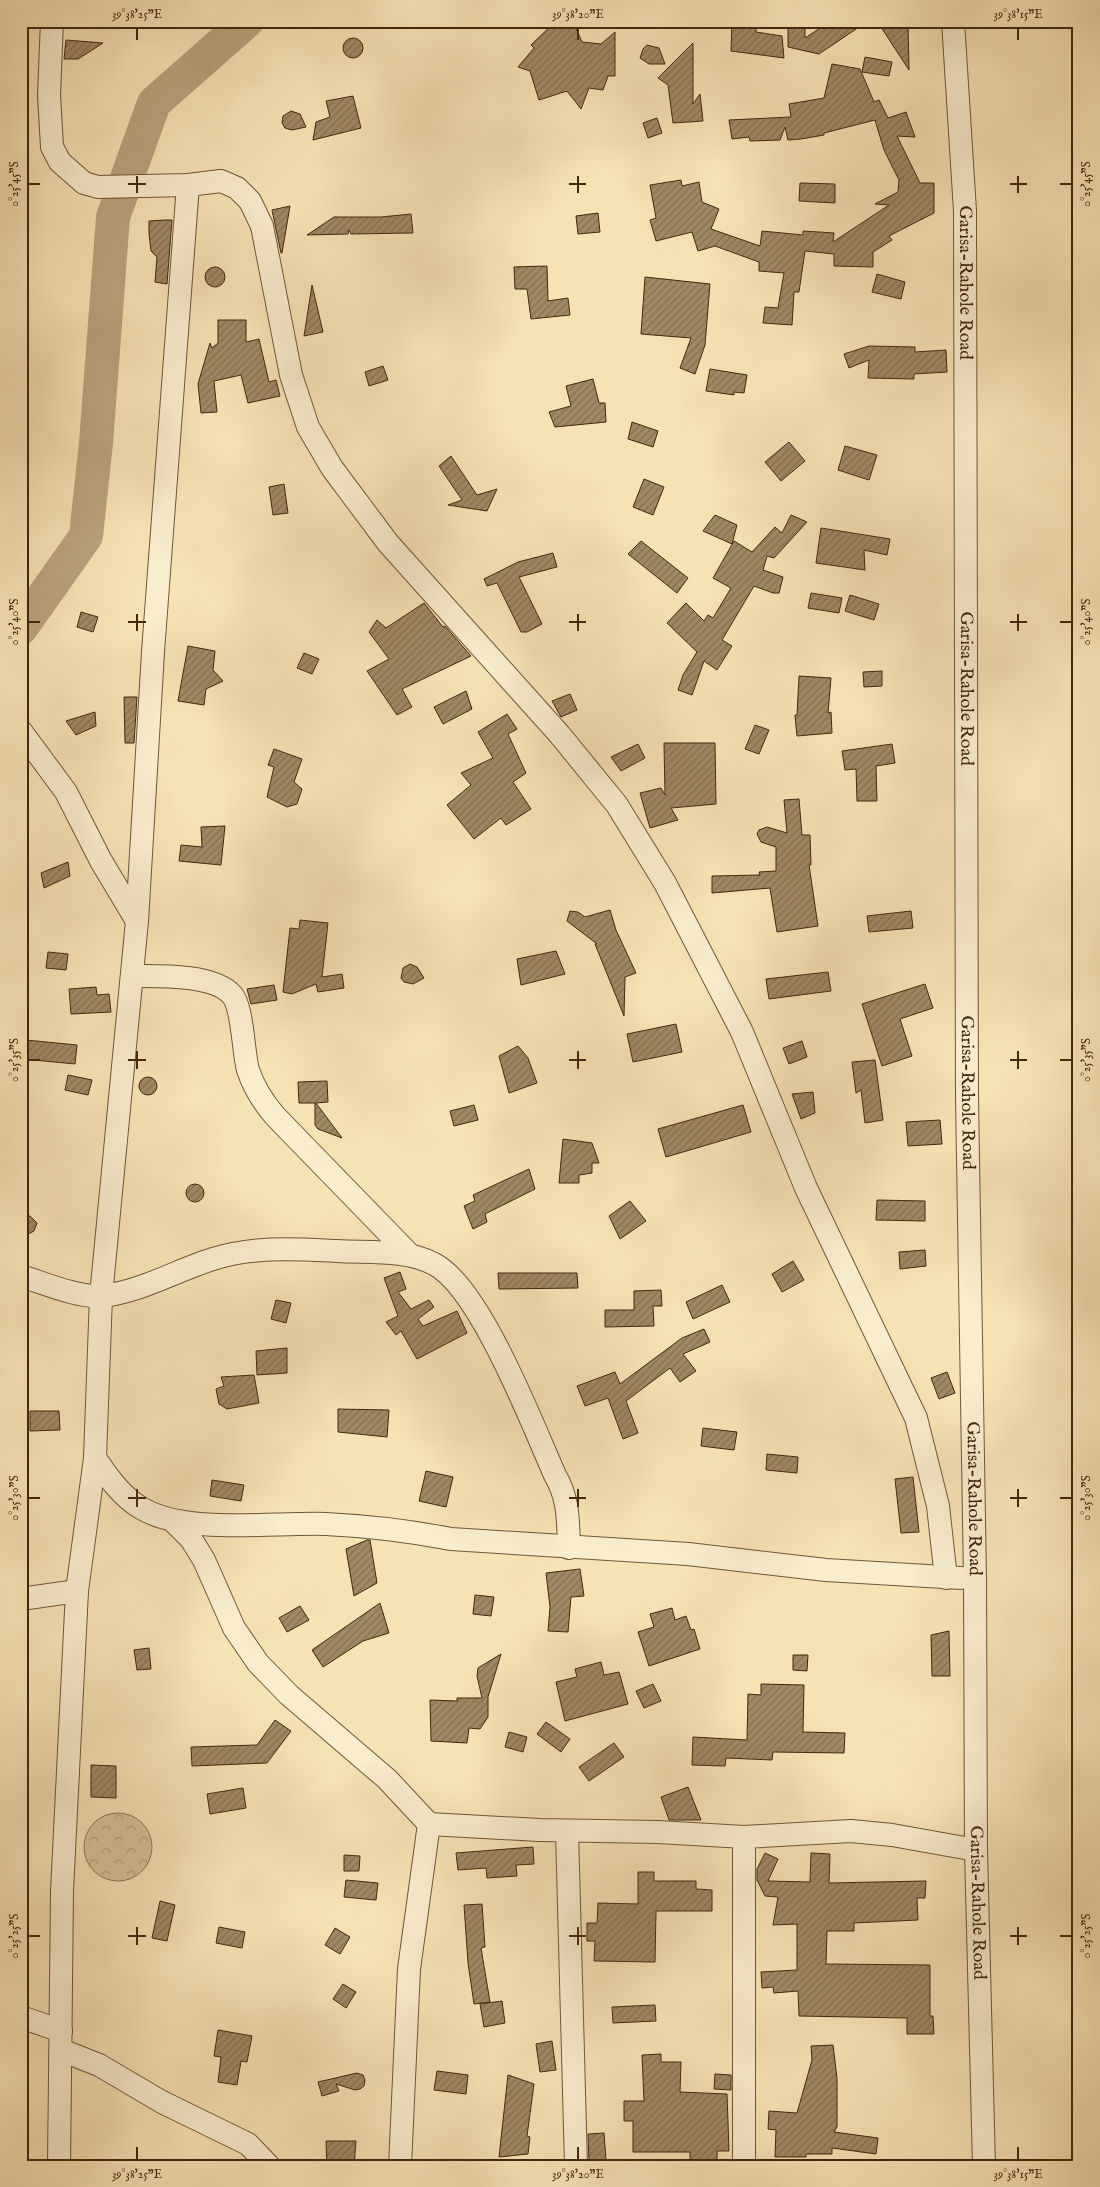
<svg xmlns="http://www.w3.org/2000/svg" width="1100" height="2187" viewBox="0 0 1100 2187" font-family="'IM FELL English',serif">
<defs>
<pattern id="forest-crowns" width="20" height="18" patternUnits="userSpaceOnUse" patternTransform="scale(1.25)"><rect width="20" height="18" fill="#d7c398"/><path d="M2 6a3 3 0 1 1 6 0M12 15a3 3 0 1 1 6 0" fill="none" stroke="#b09e7a"/></pattern>
<pattern id="building-hatch" width="6" height="6" patternUnits="userSpaceOnUse" patternTransform="scale(1.25)"><rect width="6" height="6" fill="#a08964"/><path d="M-1 1l2-2M0 6l6-6M5 7l2-2" fill="none" stroke="#847051"/></pattern>
</defs>
<rect width="100%" height="100%" fill="#f6e3b4"/>
<filter id="stains"><feTurbulence type="fractalNoise" baseFrequency=".004" numOctaves="4"/><feColorMatrix values="0 0 0 0 .2 0 0 0 0 .09 0 0 0 0 .02 0 0 0 .5 -.17"/></filter>
<radialGradient id="worn" r=".72"><stop offset=".6" stop-color="#630" stop-opacity="0"/><stop offset="1" stop-color="#630" stop-opacity=".3"/></radialGradient>
<circle fill="url(#forest-crowns)" stroke="#8c7553" cx="118" cy="1847" r="34"/>
<g fill="none" stroke-linecap="round" stroke-linejoin="round">
<polyline stroke="#b9a37c" stroke-width="34" points="21,628 86,536 96,443 113,217 154,103 247,21"/>
</g>
<g fill="url(#building-hatch)" stroke="#42270e">
<polygon points="556,21 573,21 582,42 601,44 615,32 615,76 608,76 603,90 589,88 581,109 567,91 539,100 530,71 518,67 534,48 531,45"/>
<polygon points="732,21 756,21 756,32 782,36 784,58 731,51"/>
<polygon points="788,21 805,21 805,38 831,21 868,21 819,54 788,47"/>
<polygon points="877,21 908,21 909,70"/>
<circle cx="353" cy="48" r="10"/>
<polygon points="66,40 103,43 78,59 64,59"/>
<polygon points="693,43 693,104 700,94 703,121 673,123 668,85 658,78"/>
<polygon points="647,45 659,48 665,64 649,64 640,58 643,49"/>
<polygon points="865,57 892,62 889,76 862,72"/>
<polygon points="832,64 860,69 874,102 879,100 888,118 906,112 915,137 897,136 920,183 934,183 934,213 889,236 892,240 873,252 873,267 834,266 834,254 805,251 799,292 794,292 792,325 763,323 765,307 778,308 784,273 759,271 759,262 715,246 698,251 692,232 656,241 650,220 656,218 650,185 681,180 682,186 699,182 702,202 719,209 711,229 760,246 762,231 803,235 803,231 834,233 833,242 889,205 875,204 898,192 899,180 884,150 875,120 824,133 824,135 801,139 788,140 785,127 780,140 750,141 749,137 732,139 729,120 791,117 789,104 824,98"/>
<polygon points="353,96 361,128 313,140 316,122 330,117 326,101"/>
<polygon points="291,111 300,114 306,127 292,130 285,128 282,123 283,116"/>
<polygon points="657,118 662,133 648,138 643,123"/>
<polygon points="800,183 835,184 835,203 799,201"/>
<polygon points="290,206 282,253 281,253 272,210"/>
<polygon points="598,213 600,232 578,234 576,216"/>
<polygon points="411,214 413,233 351,234 349,230 348,234 307,235 334,217 381,217"/>
<polygon points="165,220 172,220 167,284 155,282 157,257 151,251 149,234 149,221"/>
<polygon points="547,266 548,301 568,298 570,315 531,319 527,289 515,289 514,267"/>
<circle cx="215" cy="277" r="10"/>
<polygon points="877,274 905,282 901,299 872,292"/>
<polygon points="645,277 710,284 705,345 695,374 680,368 691,338 641,334"/>
<polygon points="312,285 323,332 304,336"/>
<polygon points="218,320 246,320 246,342 259,339 269,382 276,380 280,396 248,403 241,375 214,381 217,412 201,413 198,384 210,343 212,348 218,343"/>
<polygon points="869,346 915,347 915,352 946,350 947,372 914,374 914,379 868,378 869,360 849,368 844,354"/>
<polygon points="383,366 388,380 369,386 365,372"/>
<polygon points="710,369 747,375 744,393 734,392 734,395 706,391"/>
<polygon points="593,379 599,403 605,403 606,422 555,427 549,412 571,406 566,386"/>
<polygon points="632,422 658,431 653,447 628,439"/>
<polygon points="789,442 805,461 781,481 765,462"/>
<polygon points="845,446 877,455 869,480 838,470"/>
<polygon points="451,456 477,495 497,489 487,511 448,505 462,500 439,466"/>
<polygon points="644,479 664,487 653,515 633,507"/>
<polygon points="284,484 288,513 273,515 269,487"/>
<polygon points="715,515 737,525 732,544 703,531"/>
<polygon points="791,515 807,522 774,558 767,556 763,570 783,577 779,593 773,593 754,586 722,640 732,646 717,670 704,661 692,695 678,690 683,675 697,652 667,623 686,603 704,621 708,615 713,618 731,588 713,578 734,541 752,552 775,527 782,533"/>
<polygon points="821,528 890,539 887,555 864,550 865,570 816,563"/>
<polygon points="641,541 688,578 677,593 628,554"/>
<polygon points="553,553 557,567 519,577 542,624 527,632 521,632 497,583 487,586 484,579 518,562"/>
<polygon points="811,593 842,598 839,613 808,608"/>
<polygon points="850,595 879,604 874,620 845,611"/>
<polygon points="424,603 443,627 445,626 471,656 402,689 412,707 397,715 367,671 389,659 369,632 377,620 386,628"/>
<polygon points="81,612 98,617 93,632 77,627"/>
<polygon points="188,646 215,651 213,670 223,681 206,689 204,705 178,701"/>
<polygon points="304,653 319,659 312,674 297,668"/>
<polygon points="882,671 882,686 864,687 863,672"/>
<polygon points="799,676 831,678 828,713 831,712 832,733 797,736 795,715 797,715"/>
<polygon points="466,691 472,709 443,724 434,707"/>
<polygon points="570,694 577,710 561,717 552,701"/>
<polygon points="124,697 137,697 134,743 125,743"/>
<polygon points="95,712 96,726 76,735 66,721"/>
<polygon points="507,714 517,729 508,734 526,773 513,782 531,809 506,825 501,818 474,839 447,805 471,785 461,773 493,758 478,732"/>
<polygon points="755,725 769,730 759,754 745,749"/>
<polygon points="664,743 715,743 716,804 671,808 678,820 650,828 640,793 661,788 665,795"/>
<polygon points="638,744 645,758 621,771 611,757"/>
<polygon points="892,744 895,763 876,766 877,801 857,801 856,769 845,770 842,751"/>
<polygon points="274,749 302,759 294,782 302,789 297,804 287,807 267,797 274,767 268,765"/>
<polygon points="799,799 802,835 810,835 811,865 809,865 818,926 777,932 770,888 712,893 712,876 760,875 759,872 776,871 776,847 761,842 757,834 759,830 767,827 787,833 784,800"/>
<polygon points="225,826 221,865 179,861 181,845 202,847 201,827"/>
<polygon points="68,862 70,876 44,888 41,873"/>
<polygon points="610,910 616,930 636,973 625,977 624,1016 595,944 597,944 567,921 570,911 578,912 585,917"/>
<polygon points="911,911 913,928 869,932 867,916"/>
<polygon points="300,920 328,923 322,977 342,974 344,988 318,992 316,984 292,994 283,992 290,928 299,929"/>
<polygon points="556,951 565,974 521,985 517,959"/>
<polygon points="48,952 68,954 66,970 46,968"/>
<polygon points="410,964 417,967 424,978 413,984 404,982 401,978 403,968"/>
<polygon points="828,972 831,991 769,999 766,979"/>
<polygon points="925,984 933,1008 900,1019 912,1056 882,1066 862,1004"/>
<polygon points="274,985 277,1000 251,1004 247,989"/>
<polygon points="96,987 97,995 109,994 111,1012 71,1014 69,989"/>
<polygon points="676,1024 682,1052 633,1062 627,1034"/>
<polygon points="26,1040 77,1045 75,1064 24,1059"/>
<polygon points="802,1041 807,1057 789,1064 783,1048"/>
<polygon points="518,1046 528,1058 537,1083 509,1093 499,1056"/>
<polygon points="875,1060 883,1120 865,1123 861,1090 856,1093 852,1062"/>
<polygon points="68,1075 92,1080 88,1095 65,1090"/>
<circle cx="148" cy="1086" r="9"/>
<polygon points="327,1081 328,1102 316,1103 342,1138 318,1129 315,1125 315,1103 299,1103 298,1082"/>
<polygon points="813,1092 815,1113 801,1119 792,1094"/>
<polygon points="474,1105 478,1120 454,1126 450,1111"/>
<polygon points="743,1105 751,1132 666,1157 658,1129"/>
<polygon points="940,1120 942,1144 908,1146 906,1122"/>
<polygon points="563,1139 592,1143 599,1163 592,1163 592,1173 579,1175 579,1183 559,1183"/>
<polygon points="529,1169 535,1189 485,1214 487,1222 473,1229 464,1206 475,1201 473,1195"/>
<circle cx="195" cy="1193" r="9"/>
<polygon points="877,1200 925,1201 925,1221 876,1220"/>
<polygon points="630,1201 646,1221 620,1239 609,1216"/>
<polygon points="21,1216 30,1216 37,1223 34,1231 21,1238"/>
<polygon points="925,1250 926,1266 900,1269 899,1252"/>
<polygon points="793,1261 804,1280 782,1292 772,1274"/>
<polygon points="400,1272 406,1289 398,1292 411,1309 429,1300 434,1307 418,1319 423,1326 457,1311 467,1333 417,1359 401,1331 396,1335 386,1322 398,1316 384,1278"/>
<polygon points="498,1273 577,1273 578,1288 499,1289"/>
<polygon points="722,1285 730,1302 693,1319 686,1302"/>
<polygon points="661,1290 662,1306 653,1306 654,1326 605,1327 605,1310 634,1310 634,1291"/>
<polygon points="276,1300 291,1303 286,1323 271,1319"/>
<polygon points="704,1329 710,1342 683,1354 696,1371 680,1382 670,1368 626,1401 638,1433 623,1439 608,1398 585,1406 577,1386 615,1372 620,1384 682,1338"/>
<polygon points="287,1348 287,1373 257,1375 256,1351"/>
<polygon points="947,1372 955,1393 939,1399 931,1378"/>
<polygon points="254,1375 259,1403 227,1409 219,1404 216,1389 224,1386 221,1377"/>
<polygon points="338,1409 389,1410 387,1437 338,1432"/>
<polygon points="30,1411 59,1411 60,1430 30,1431"/>
<polygon points="703,1428 737,1432 734,1450 701,1446"/>
<polygon points="767,1454 798,1457 797,1473 766,1470"/>
<polygon points="426,1471 453,1477 446,1507 419,1501"/>
<polygon points="913,1477 919,1532 901,1533 895,1479"/>
<polygon points="212,1480 244,1485 241,1501 210,1496"/>
<polygon points="367,1540 370,1540 377,1583 354,1596 346,1549"/>
<polygon points="580,1569 584,1596 571,1597 568,1632 548,1631 550,1607 546,1573"/>
<polygon points="475,1595 494,1597 491,1616 473,1614"/>
<polygon points="380,1603 389,1633 363,1641 323,1667 312,1650"/>
<polygon points="300,1606 309,1620 287,1632 279,1618"/>
<polygon points="672,1608 675,1620 686,1616 691,1630 694,1629 700,1649 649,1666 638,1632 654,1627 650,1614"/>
<polygon points="949,1631 950,1676 932,1676 931,1635"/>
<polygon points="149,1648 151,1669 137,1670 134,1650"/>
<polygon points="501,1654 488,1697 488,1717 480,1729 469,1728 467,1743 431,1741 430,1700 457,1701 457,1698 482,1698 477,1676 478,1668"/>
<polygon points="793,1655 808,1655 807,1671 793,1670"/>
<polygon points="601,1662 604,1675 619,1672 628,1704 565,1721 556,1682 577,1677 575,1669"/>
<polygon points="653,1684 661,1701 644,1708 636,1691"/>
<polygon points="761,1684 804,1685 803,1732 845,1733 844,1753 773,1752 772,1760 726,1758 725,1766 692,1765 693,1737 747,1740 748,1694 761,1695"/>
<polygon points="275,1720 291,1731 267,1763 192,1766 191,1747 257,1745"/>
<polygon points="546,1722 570,1739 561,1752 537,1734"/>
<polygon points="509,1732 527,1737 523,1752 505,1747"/>
<polygon points="614,1743 624,1757 589,1781 579,1767"/>
<polygon points="91,1765 116,1766 116,1798 91,1797"/>
<polygon points="688,1787 701,1820 669,1820 661,1797"/>
<polygon points="243,1788 246,1808 210,1814 207,1794"/>
<polygon points="533,1847 534,1864 516,1865 517,1876 487,1878 486,1868 458,1870 456,1853"/>
<polygon points="765,1853 778,1859 768,1881 810,1882 811,1853 830,1854 829,1883 926,1881 925,1898 917,1898 918,1920 854,1923 854,1931 827,1931 826,1964 930,1965 930,2016 933,2016 934,2034 907,2034 907,2018 799,2016 798,1991 774,1993 773,1987 762,1988 761,1972 797,1970 797,1924 773,1925 778,1897 765,1896 757,1880 757,1869"/>
<polygon points="344,1855 360,1856 359,1871 344,1871"/>
<polygon points="638,1872 654,1872 654,1881 696,1881 696,1889 712,1890 712,1911 656,1911 655,1962 594,1961 595,1941 587,1941 587,1923 597,1923 598,1903 638,1904"/>
<polygon points="346,1880 378,1883 376,1900 344,1897"/>
<polygon points="160,1901 175,1905 167,1941 152,1938"/>
<polygon points="482,1904 485,1947 481,1948 490,2002 474,2004 468,1963 464,1905"/>
<polygon points="219,1927 245,1932 242,1948 216,1943"/>
<polygon points="335,1928 350,1937 340,1954 325,1945"/>
<polygon points="343,1984 356,1992 346,2008 333,1999"/>
<polygon points="502,2001 505,2023 484,2027 480,2004"/>
<polygon points="655,2005 656,2021 613,2023 612,2007"/>
<polygon points="218,2030 252,2036 247,2062 241,2061 237,2085 218,2082 221,2057 214,2056"/>
<polygon points="552,2041 556,2070 540,2072 536,2044"/>
<polygon points="833,2045 837,2078 837,2127 834,2132 878,2138 876,2154 832,2148 832,2154 806,2154 806,2157 775,2157 776,2130 768,2129 769,2111 797,2113 812,2060 811,2046"/>
<polygon points="661,2054 661,2062 681,2062 680,2092 727,2094 729,2151 717,2151 717,2161 690,2161 690,2152 633,2152 633,2121 624,2121 624,2101 644,2101 642,2055"/>
<polygon points="437,2071 468,2075 466,2094 434,2090"/>
<polygon points="357,2073 363,2075 365,2080 364,2086 360,2089 355,2090 336,2084 339,2091 322,2096 318,2082"/>
<polygon points="715,2074 731,2075 731,2090 714,2089"/>
<polygon points="508,2075 534,2084 527,2136 530,2137 528,2154 499,2157"/>
<polygon points="604,2133 606,2160 589,2161 588,2134"/>
<polygon points="326,2141 356,2141 354,2166 327,2166"/>
</g>
<g fill="none" stroke-linecap="round" stroke-linejoin="round">
<g stroke="#6f5638" stroke-width="24">
<g id="minor">
<polyline points="52,21 49,95 52,147 60,162 84,183 98,187 188,185 221,181 237,188 250,201 262,226 291,375 308,427 332,468 388,543 560,735 617,805 665,883 742,1032 806,1188 916,1418 938,1506 946,1578"/>
<path id="s1" d="M 953,21 L 965,211 L 967,1098 L 975,1579 L 976,1850 L 984,2166"/>
<polyline points="21,731 66,792 101,861 137,921"/>
<path d="M 132,976 C 158,976 214,974 232,995 C 243,1007 243,1052 248,1070 C 254,1088 263,1102 275,1116 L 410,1255"/>
<path d="M 21,1276 C 44,1283 78,1298 102,1296 C 141,1292 177,1270 213,1259 C 254,1246 295,1249 337,1251 C 368,1253 406,1249 434,1264 C 480,1287 533,1426 555,1475 C 569,1499 568,1521 569,1548"/>
<path d="M 95,1458 C 108,1477 121,1496 141,1508 C 185,1535 275,1522 326,1524 C 367,1526 410,1531 451,1539 L 688,1554 L 826,1570 L 961,1578"/>
<polyline points="173,1521 191,1539 204,1560 234,1628 258,1663 289,1695 387,1779 429,1824 409,1969 400,2166"/>
<polyline points="21,1599 77,1591"/>
<polyline points="429,1824 539,1830 658,1832 744,1837 851,1831 892,1835 976,1850"/>
<polyline points="567,1831 576,2166"/>
<polyline points="744,1837 744,2166"/>
<polyline points="21,2017 61,2031"/>
<polyline points="61,2050 99,2065 162,2102 248,2144 269,2166"/>
<polyline points="59,2166 62,1891 77,1591 95,1458 101,1296 137,921 153,652 188,185"/>
</g>
</g>
<use href="#minor" stroke="#f9edce" stroke-width="22"/>
</g>
<path fill="none" stroke="#42270e" stroke-width="2" d="M 137,28 L 137,40M 578,28 L 578,40M 1018,28 L 1018,40M 137,176 L 137,193M 578,176 L 578,193M 1018,176 L 1018,193M 28,184 L 40,184M 128,184 L 146,184M 569,184 L 586,184M 1010,184 L 1027,184M 1060,184 L 1072,184M 137,614 L 137,631M 578,614 L 578,631M 1018,614 L 1018,631M 28,622 L 40,622M 128,622 L 146,622M 569,622 L 586,622M 1010,622 L 1027,622M 1060,622 L 1072,622M 137,1051 L 137,1069M 578,1051 L 578,1069M 1018,1051 L 1018,1069M 28,1060 L 40,1060M 128,1060 L 146,1060M 569,1060 L 586,1060M 1010,1060 L 1027,1060M 1060,1060 L 1072,1060M 137,1489 L 137,1507M 578,1489 L 578,1507M 1018,1489 L 1018,1507M 28,1498 L 40,1498M 128,1498 L 146,1498M 569,1498 L 586,1498M 1010,1498 L 1027,1498M 1060,1498 L 1072,1498M 137,1927 L 137,1945M 578,1927 L 578,1945M 1018,1927 L 1018,1945M 28,1936 L 40,1936M 128,1936 L 146,1936M 569,1936 L 586,1936M 1010,1936 L 1027,1936M 1060,1936 L 1072,1936M 137,2147 L 137,2160M 578,2147 L 578,2160M 1018,2147 L 1018,2160"/>
<g text-anchor="middle" dominant-baseline="central" stroke-width="4" stroke-linejoin="round" paint-order="stroke">
<g font-size="18" fill="#42270e" stroke="#f9edce">
<text stroke="none"><textPath href="#s1" startOffset="262">Garisa-Rahole Road</textPath></text>
<text stroke="none"><textPath href="#s1" startOffset="668">Garisa-Rahole Road</textPath></text>
<text stroke="none"><textPath href="#s1" startOffset="1072">Garisa-Rahole Road</textPath></text>
<text stroke="none"><textPath href="#s1" startOffset="1478">Garisa-Rahole Road</textPath></text>
<text stroke="none"><textPath href="#s1" startOffset="1882">Garisa-Rahole Road</textPath></text>
</g>
</g>
<rect width="1100" height="2187" fill="none" stroke="#f6e3b4" stroke-width="55"/>
<rect x="28" y="28" width="1044" height="2132" fill="none" stroke="#42270e" stroke-width="2"/>
<g font-size="12" text-anchor="middle" fill="#42270e">
<text x="137" y="18">39°38'25"E</text>
<text x="578" y="18">39°38'20"E</text>
<text x="1018" y="18">39°38'15"E</text>
<text transform="translate(1086 184) rotate(-90)" y="4">0°25'45"S</text>
<text transform="translate(14 184) rotate(-90)" y="4">0°25'45"S</text>
<text transform="translate(1086 622) rotate(-90)" y="4">0°25'40"S</text>
<text transform="translate(14 622) rotate(-90)" y="4">0°25'40"S</text>
<text transform="translate(14 1060) rotate(-90)" y="4">0°25'35"S</text>
<text transform="translate(1086 1060) rotate(-90)" y="4">0°25'35"S</text>
<text transform="translate(1086 1498) rotate(-90)" y="4">0°25'30"S</text>
<text transform="translate(14 1498) rotate(-90)" y="4">0°25'30"S</text>
<text transform="translate(14 1936) rotate(-90)" y="4">0°25'25"S</text>
<text transform="translate(1086 1936) rotate(-90)" y="4">0°25'25"S</text>
<text x="137" y="2178">39°38'25"E</text>
<text x="578" y="2178">39°38'20"E</text>
<text x="1018" y="2178">39°38'15"E</text>
</g>
<rect width="100%" height="100%" filter="url(#stains)"/>
<rect width="100%" height="100%" fill="url(#worn)"/>
</svg>
